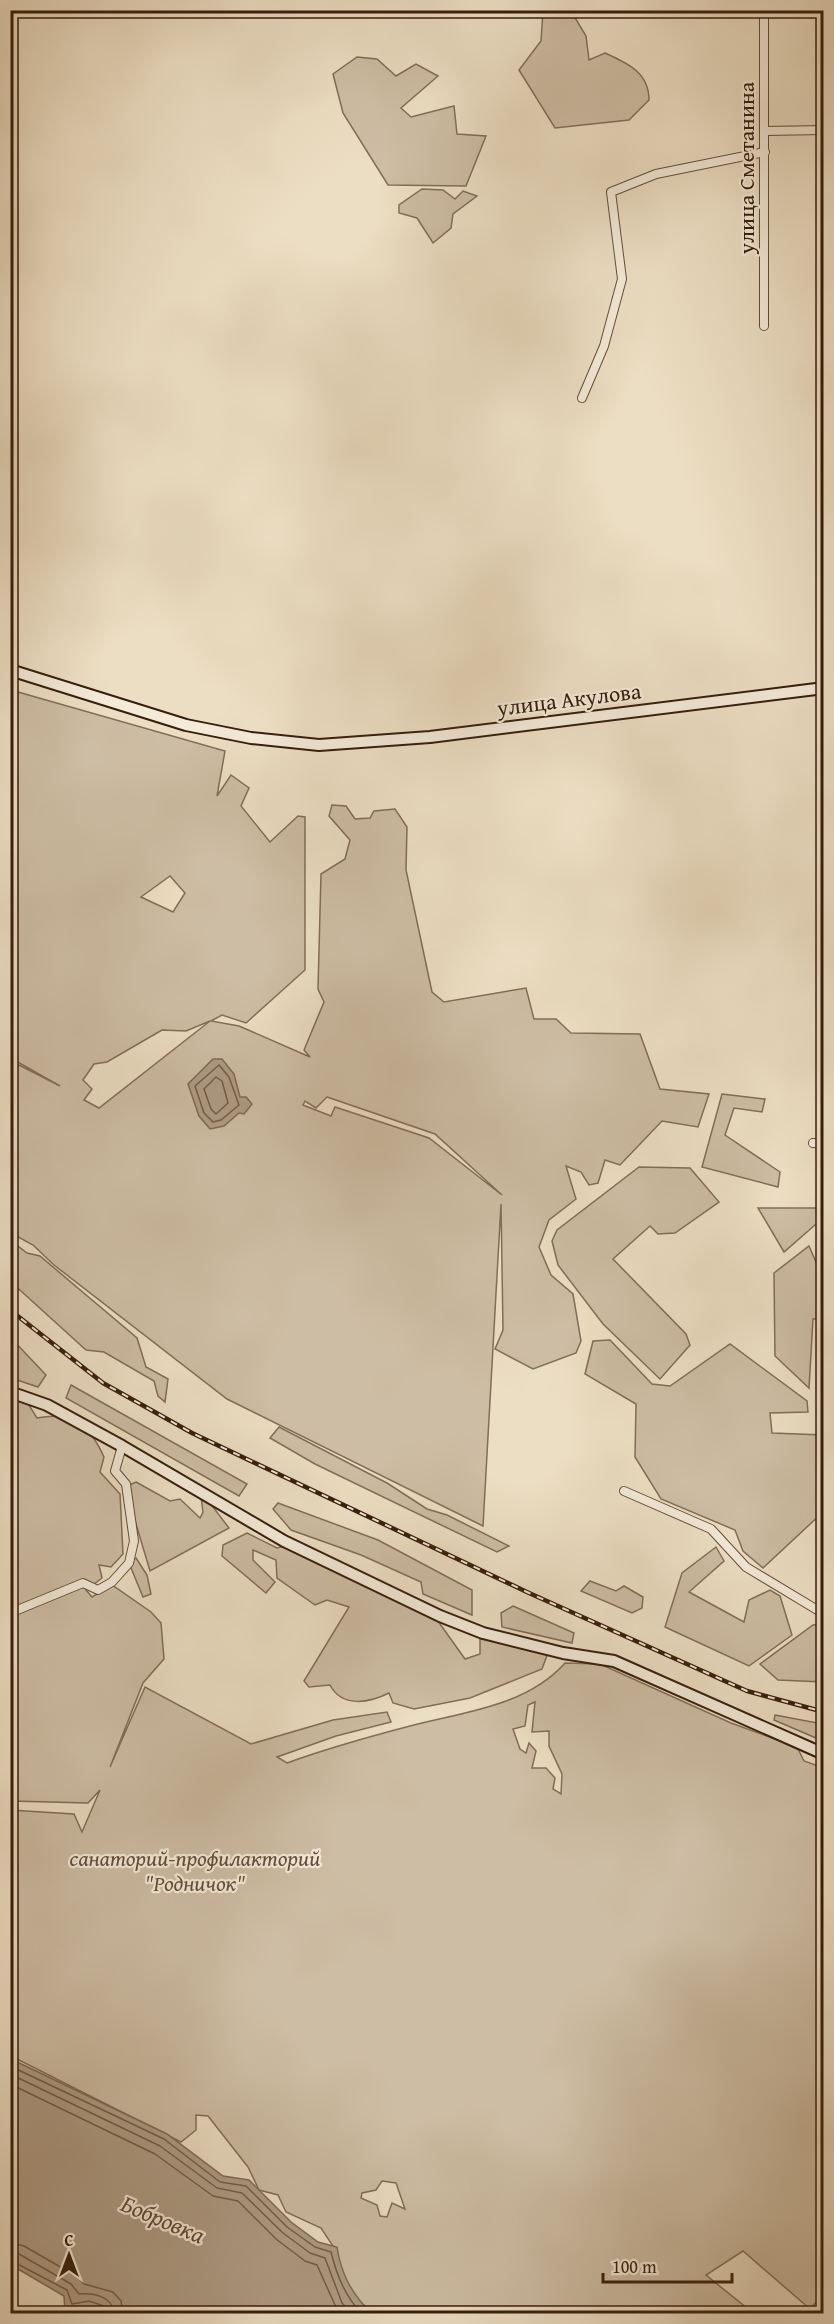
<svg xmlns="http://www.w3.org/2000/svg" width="834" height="2324" viewBox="0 0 834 2324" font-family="'Gentium Book Plus',serif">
<rect width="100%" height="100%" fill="#ecdec3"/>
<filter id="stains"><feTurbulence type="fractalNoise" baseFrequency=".00333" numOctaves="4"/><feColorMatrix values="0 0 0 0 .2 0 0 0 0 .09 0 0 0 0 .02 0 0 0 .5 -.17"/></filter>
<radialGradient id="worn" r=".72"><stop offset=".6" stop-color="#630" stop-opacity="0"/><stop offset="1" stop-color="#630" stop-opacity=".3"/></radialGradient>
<g fill="#cdbda4" stroke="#826d58" stroke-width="1.5" fill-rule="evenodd">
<path d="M 543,11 L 571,11 L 586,36 L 589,60 L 605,53 C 627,63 649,72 649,100 L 629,120 L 555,128 L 519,70 L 541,41 Z"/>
<polygon points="357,57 377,59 396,76 416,64 438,76 401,108 411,117 454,106 457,134 486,136 466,186 388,185 343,113 333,74"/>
<polygon points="422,189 443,190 455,199 463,191 477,196 453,214 451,228 433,243 417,218 399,213 399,205"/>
<path d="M 11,690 L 225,751 L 217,796 L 231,775 L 249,788 L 241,806 L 270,842 L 298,816 L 305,817 L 305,970 L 246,1023 L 222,1015 L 211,1021 L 239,1026 L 310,1057 L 304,1050 L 324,1002 L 318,989 L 321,874 L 345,859 L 350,840 L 329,816 L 332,805 L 346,806 L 355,819 L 370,818 L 374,811 L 395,809 L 407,827 L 406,870 L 432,992 L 444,1002 L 526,988 L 534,1019 L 556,1019 L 571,1033 L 640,1034 L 660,1089 L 709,1094 L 698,1127 L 662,1121 L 620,1165 L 605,1160 L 598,1183 L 589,1185 L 581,1172 L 566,1166 L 576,1199 L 549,1220 L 539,1247 L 551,1275 L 573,1294 L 581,1341 L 576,1353 L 533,1369 L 495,1349 L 503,1330 L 501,1204 L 483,1526 L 227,1399 L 54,1265 L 33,1245 L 11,1233 L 10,1079 L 19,1065 L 60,1086 L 14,1060 L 11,1052 ZM 170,876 L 185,893 L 173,912 L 141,897 ZM 210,1021 L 99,1108 L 84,1100 L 92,1089 L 83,1080 L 94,1064 L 107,1062 L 162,1030 L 186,1031 ZM 327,1097 L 435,1134 L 502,1195 L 429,1138 L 335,1107 L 331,1116 L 303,1105 L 305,1101 L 316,1108 Z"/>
<polygon points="722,1094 765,1099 762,1112 734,1108 725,1135 780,1172 778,1187 702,1167"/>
<polygon points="639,1167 690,1168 719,1202 675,1233 658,1234 650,1226 613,1259 686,1334 690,1345 660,1379 603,1324 558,1265 552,1241 557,1230"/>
<polygon points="758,1208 823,1208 823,1218 784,1252"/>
<polygon points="10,1240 27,1253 40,1256 137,1338 146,1367 168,1379 165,1402 158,1396 154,1381 104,1352 86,1350 11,1282"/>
<polygon points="809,1246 823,1278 823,1319 813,1319 809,1388 775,1356 774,1273"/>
<polygon points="11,1338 46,1375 38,1387 11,1378"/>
<polygon points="610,1340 652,1384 670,1386 730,1344 807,1401 808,1412 770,1413 772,1433 823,1435 823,1512 763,1568 743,1551 735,1530 661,1499 635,1457 636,1404 585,1374 593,1341"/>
<polygon points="71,1385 247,1484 239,1496 66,1398"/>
<path d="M 11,1396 L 27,1402 L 37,1418 C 73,1411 89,1424 104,1457 L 100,1472 L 120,1494 L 123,1554 L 111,1567 L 99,1565 L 102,1578 L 86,1590 L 92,1597 L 112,1585 L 151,1612 L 161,1623 L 164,1659 L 143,1683 L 110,1767 L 145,1687 L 251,1744 L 333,1720 L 387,1712 L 391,1722 L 336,1736 L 277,1757 L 287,1763 C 328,1748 368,1737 410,1726 C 464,1712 527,1706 565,1663 L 600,1664 L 731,1723 L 797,1747 L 804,1761 L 824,1768 L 823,2302 L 819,2299 L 810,2309 L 743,2251 L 706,2275 L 753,2313 L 373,2313 L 348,2291 L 333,2246 L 321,2228 L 286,2212 L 278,2195 L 259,2190 L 248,2167 L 208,2116 L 196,2115 L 196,2130 L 181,2142 L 11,2056 L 10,1810 L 74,1814 L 82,1832 L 100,1790 L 88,1803 L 11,1801 ZM 535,1702 L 532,1732 L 549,1731 L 549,1746 L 562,1774 L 561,1794 L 553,1789 L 555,1778 L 546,1768 L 532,1768 L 536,1751 L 529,1743 L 526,1753 L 520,1749 L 513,1729 L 525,1726 L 528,1705 ZM 382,2181 L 396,2183 L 405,2209 L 392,2203 L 387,2217 L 380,2216 L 377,2205 L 361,2198 L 362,2193 L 376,2190 Z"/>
<polygon points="279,1427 387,1483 427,1509 447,1515 509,1546 497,1552 315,1464 270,1438"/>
<polygon points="136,1482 170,1501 180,1499 200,1518 203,1512 201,1497 210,1503 229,1528 150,1571 125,1487"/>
<polygon points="278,1503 378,1540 472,1590 472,1615 423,1594 421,1582 361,1555 291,1530 273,1509"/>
<path d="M 247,1533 L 277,1548 L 288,1545 L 433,1614 L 465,1659 L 480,1654 L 480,1637 L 549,1650 L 542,1669 L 470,1698 L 414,1709 L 393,1703 L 389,1693 C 369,1703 342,1708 330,1685 L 309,1687 L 304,1681 L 349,1607 L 327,1600 L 315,1605 L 277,1578 L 276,1560 L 253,1550 L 253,1560 L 275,1582 L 266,1593 L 222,1556 L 223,1545 Z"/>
<polygon points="716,1547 724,1561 689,1592 744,1622 749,1600 770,1590 780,1596 792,1635 749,1666 665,1627 682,1573"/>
<polygon points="136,1558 147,1575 151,1594 143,1597 129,1563"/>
<polygon points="590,1581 616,1591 624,1586 643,1597 642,1608 632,1613 581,1591"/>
<polygon points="513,1606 574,1633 572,1643 502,1627 501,1613"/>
<polygon points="823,1624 823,1682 778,1680 760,1664 813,1625"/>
<polygon points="775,1715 823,1724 823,1741 774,1720"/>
</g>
<g fill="#ae9c85" stroke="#7e6955" stroke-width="1.5">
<polygon points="213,1059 222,1059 234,1074 240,1097 246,1097 252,1104 244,1114 239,1113 224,1126 210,1129 199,1116 188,1084"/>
<path d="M 11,2059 L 167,2134 L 223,2176 L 249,2180 L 291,2222 L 318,2242 L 337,2247 C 341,2274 352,2294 371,2313 L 108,2314 L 89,2307 L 65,2313 L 64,2296 L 11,2265 Z"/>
</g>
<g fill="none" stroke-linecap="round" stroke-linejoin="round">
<g stroke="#725c48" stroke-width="1.5">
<polygon points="219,1065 229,1077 239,1105 221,1120 213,1122 204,1113 195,1086"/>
<polygon points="216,1077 222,1081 228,1103 216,1114 211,1109 204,1089"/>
<path d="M 10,2066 L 164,2139 L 220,2182 L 246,2186 L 287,2227 L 315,2247 L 331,2252 C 337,2276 345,2296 362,2314"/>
<polyline points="10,2074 160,2146 217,2188 242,2193 283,2233 310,2253 325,2258 342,2303 352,2314"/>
<polyline points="10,2084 155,2154 213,2196 238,2201 276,2239 305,2261 317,2265 339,2314"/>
<polyline points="10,2243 24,2246 76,2276 84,2284 113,2292 121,2301 123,2314"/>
<path d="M 10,2252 L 19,2254 L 71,2284 L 79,2294 C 94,2293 113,2296 114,2314"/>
<polyline points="10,2260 67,2290 72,2304 89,2301 104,2306 107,2314"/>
</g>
<g stroke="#644d3a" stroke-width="10">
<g id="minor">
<polyline points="765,131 824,130"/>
<polyline points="764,326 764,10"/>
<polyline points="582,398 604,346 622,279 611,192 656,174 765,152"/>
<polyline points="813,1143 824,1144"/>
<polyline points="624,1491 711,1529 746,1567 824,1614"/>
<polyline points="10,1613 83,1583 98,1590 112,1582 129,1563 134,1541 126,1484 115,1471 122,1446"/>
</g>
</g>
<g stroke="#371d0c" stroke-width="14">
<g id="secondary">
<polyline points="10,670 186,725 251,738 319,745 430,737 824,688"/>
<polyline points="10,1392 47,1405 122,1446 284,1541 440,1616 483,1633 563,1653 614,1661 824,1754"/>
</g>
</g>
<use href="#minor" stroke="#f3ead8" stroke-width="8"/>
<use href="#secondary" stroke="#f3ead8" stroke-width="10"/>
<g stroke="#371d0c" stroke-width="4.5">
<polyline id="rail" points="10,1310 103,1383 192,1433 529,1593 747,1691 824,1712"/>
</g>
<use href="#rail" stroke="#f3ead8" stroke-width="2" stroke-dasharray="7" stroke-linecap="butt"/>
</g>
<g text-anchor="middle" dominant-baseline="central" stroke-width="4.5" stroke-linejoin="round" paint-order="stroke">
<g font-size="22" fill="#371d0c" stroke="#f3ead8">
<text transform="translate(746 168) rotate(-90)">улица Сметанина</text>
<text transform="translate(569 699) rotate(-7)">улица Акулова</text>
</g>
<g font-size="22" font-style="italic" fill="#644d3a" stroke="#f3ead8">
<text x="195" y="1858">санаторий-профилакторий<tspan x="195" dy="25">"Родничок"</tspan></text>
</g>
<g font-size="24" font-style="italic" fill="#614936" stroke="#f3ead8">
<text transform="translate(163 2219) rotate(23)">Бобровка</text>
</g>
</g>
<rect width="834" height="2324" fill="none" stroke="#ecdec3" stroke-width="36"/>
<rect x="12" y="12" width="810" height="2300" fill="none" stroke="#371d0c" stroke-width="3"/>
<rect x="18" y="18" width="798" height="2288" fill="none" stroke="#371d0c" stroke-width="1.5"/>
<g transform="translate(69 2255)" stroke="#f3ead8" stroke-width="4.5" paint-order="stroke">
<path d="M0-4.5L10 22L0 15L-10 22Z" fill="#371d0c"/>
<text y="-9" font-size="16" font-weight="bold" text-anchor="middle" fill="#371d0c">С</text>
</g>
<path d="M603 2273v9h129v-9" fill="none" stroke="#371d0c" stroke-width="3"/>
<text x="612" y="2273" font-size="18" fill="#371d0c" stroke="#f3ead8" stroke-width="4.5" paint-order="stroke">100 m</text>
<rect width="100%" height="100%" filter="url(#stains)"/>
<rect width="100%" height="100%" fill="url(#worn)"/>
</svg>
